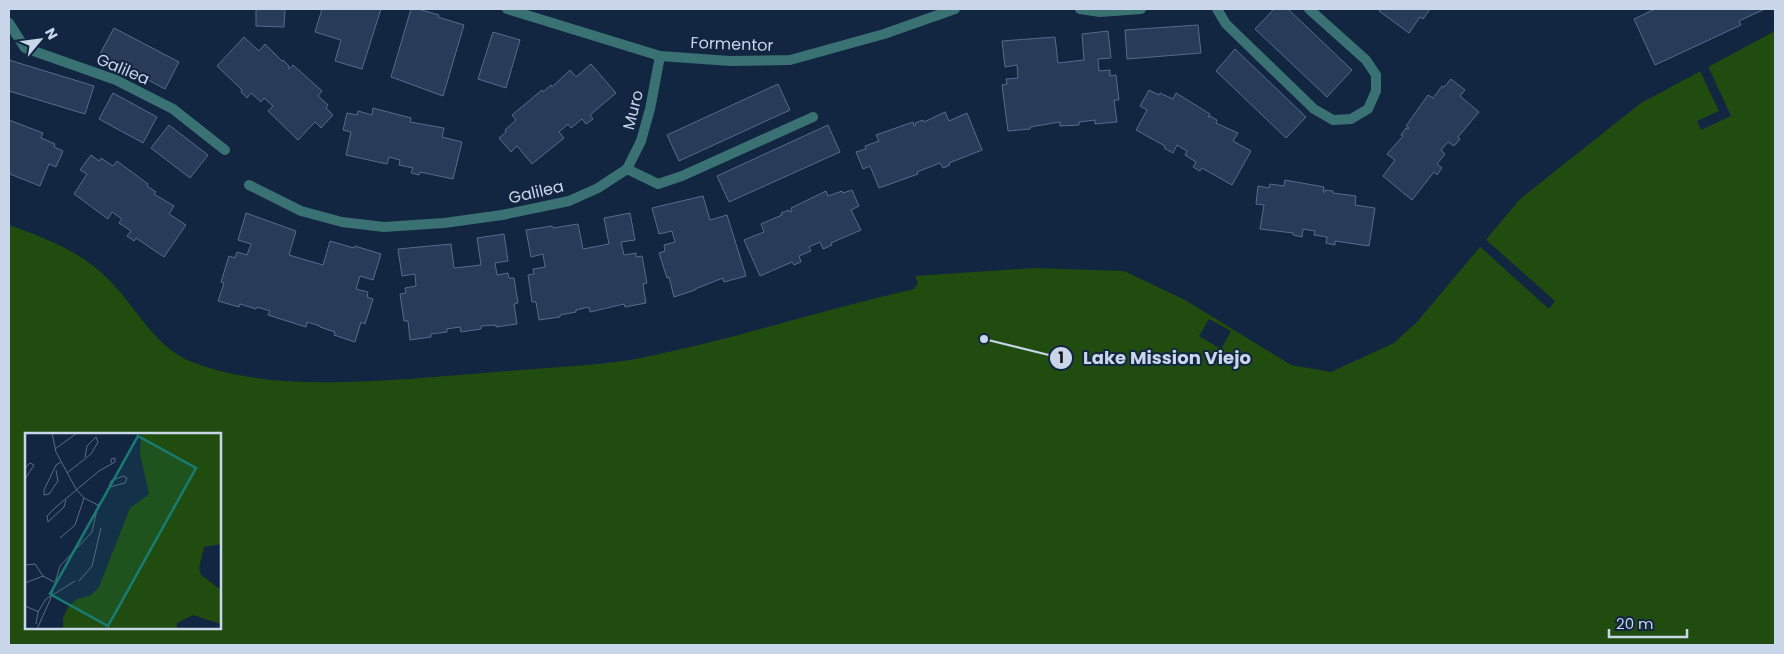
<svg xmlns="http://www.w3.org/2000/svg" width="1784" height="654" viewBox="0 0 1784 654" font-family="Poppins,sans-serif">
<rect width="100%" height="100%" fill="#122541"/>
<path fill="#204d0f" fill-rule="evenodd" d="M 1775,31 L 1775,645 L 9,645 L 9,225 C 45,238 83,252 110,281 C 137,308 154,347 192,362 C 261,388 336,383 408,379 C 450,376 492,372 534,369 C 569,366 606,365 641,358 C 733,339 822,310 914,289 L 918,283 L 915,276 L 1033,268 L 1124,271 L 1185,300 L 1291,365 L 1331,372 L 1394,343 L 1417,322 L 1520,199 L 1641,103 ZM 26,434 L 220,434 L 220,628 L 26,628 Z"/>
<g fill="#122541">
<polygon points="1707,64 1731,116 1701,130 1697,121 1719,111 1699,69"/>
<polygon points="1484,238 1555,301 1549,309 1478,245"/>
<polygon points="1209,319 1231,331 1221,349 1199,336"/>
</g>
<g fill="#283b59" stroke="#566c8d">
<polygon points="256,9 285,9 284,27 256,26"/>
<polygon points="322,9 381,9 362,69 335,61 341,40 315,32"/>
<polygon points="411,9 418,9 439,15 438,17 464,25 443,96 391,77"/>
<polygon points="1274,9 1288,9 1352,70 1327,97 1255,29"/>
<polygon points="1381,9 1430,9 1423,19 1420,17 1409,33 1379,11"/>
<polygon points="1655,9 1765,9 1739,21 1741,25 1655,65 1634,19"/>
<polygon points="1198,25 1201,53 1127,59 1125,30"/>
<polygon points="114,28 179,62 165,89 100,54"/>
<polygon points="1108,31 1111,58 1098,59 1099,71 1110,70 1110,76 1116,75 1119,100 1114,100 1117,122 1095,124 1095,120 1079,122 1079,125 1060,126 1060,122 1030,127 1030,129 1008,131 1002,85 1007,84 1006,79 1018,78 1017,65 1005,67 1002,41 1055,37 1058,63 1084,60 1082,34"/>
<polygon points="493,32 520,40 506,88 478,79"/>
<polygon points="244,37 259,51 265,44 282,61 283,60 289,66 288,67 289,69 293,65 322,91 318,96 328,105 326,108 333,115 321,128 315,122 298,140 268,111 273,106 264,98 261,102 251,93 247,98 241,92 242,90 217,66"/>
<polygon points="1235,49 1306,117 1286,138 1216,71"/>
<polygon points="9,60 94,86 85,114 9,91"/>
<polygon points="591,64 616,93 590,115 593,119 586,124 582,119 571,128 568,124 559,132 564,138 532,164 517,146 511,152 499,138 506,132 505,130 516,120 512,115 542,90 543,92 551,85 552,87 570,70 576,77"/>
<polygon points="1451,79 1465,90 1460,96 1479,112 1458,137 1460,139 1454,146 1448,142 1441,150 1445,154 1437,164 1442,168 1437,175 1434,172 1412,200 1383,176 1395,160 1387,154 1403,136 1401,135 1406,128 1408,129 1409,128 1406,126 1428,95 1433,98 1442,86 1444,87"/>
<polygon points="778,84 790,110 679,161 667,135"/>
<polygon points="1149,90 1159,95 1160,93 1173,99 1176,93 1210,114 1208,117 1210,116 1217,120 1216,123 1238,133 1233,141 1251,151 1232,185 1202,168 1200,171 1193,167 1196,162 1185,155 1187,151 1177,145 1173,153 1164,148 1165,146 1136,130 1147,110 1140,106"/>
<polygon points="113,93 157,117 143,143 99,119"/>
<polygon points="373,108 411,118 410,122 444,128 442,137 462,142 453,179 420,172 419,175 411,173 413,168 399,165 400,160 389,157 387,164 346,155 351,132 343,130 347,113 357,115 358,111 372,115"/>
<polygon points="945,112 949,121 967,113 982,150 949,163 950,165 943,168 940,163 917,172 918,174 879,188 870,166 863,169 856,152 866,149 865,146 879,141 876,135 913,122 914,126 916,125 915,123 923,120 924,122"/>
<polygon points="9,120 43,133 41,138 55,144 54,147 63,151 56,167 49,164 40,186 10,174 9,176"/>
<polygon points="169,125 208,155 190,178 151,148"/>
<polygon points="828,125 840,152 729,202 717,176"/>
<polygon points="91,155 99,161 101,158 113,166 117,161 148,184 147,186 156,192 154,194 174,206 169,214 186,225 164,257 136,238 134,241 127,236 131,231 119,223 122,219 112,212 108,219 74,194 87,174 80,170"/>
<polygon points="1285,180 1324,187 1323,192 1325,192 1325,190 1333,191 1333,193 1356,196 1355,205 1375,208 1369,246 1335,241 1335,245 1326,243 1327,237 1314,235 1315,231 1303,229 1302,237 1293,235 1293,233 1260,229 1264,205 1256,204 1258,186 1269,188 1270,184 1284,186"/>
<polygon points="852,190 859,206 851,210 861,230 831,243 832,245 823,249 820,242 809,247 811,251 799,256 801,262 794,265 792,262 760,276 744,240 764,232 761,224 782,215 781,213 789,210 790,212 792,211 791,208 826,191 828,196 842,191 843,193"/>
<polygon points="703,196 710,220 727,215 746,276 724,282 723,278 695,289 695,290 674,297 669,277 667,278 659,253 665,251 664,245 675,242 672,231 659,234 652,208"/>
<polygon points="246,213 296,231 289,255 323,265 330,241 354,248 355,246 381,254 373,280 360,276 356,289 368,292 367,297 373,299 365,324 361,322 355,342 334,335 335,332 320,327 320,326 307,322 306,327 268,315 270,311 257,307 256,309 240,304 239,307 218,301 224,283 221,282 229,256 235,258 237,252 247,255 251,244 238,240"/>
<polygon points="630,213 635,240 621,242 624,255 636,253 636,257 642,256 647,283 643,284 646,303 625,307 624,304 590,312 589,307 576,310 576,312 560,315 560,317 539,320 536,302 532,302 528,275 534,274 533,269 545,267 543,254 531,257 526,230 552,226 553,228 578,224 583,249 609,244 604,218"/>
<polygon points="504,234 508,261 495,263 497,275 508,273 509,278 514,278 518,303 514,304 517,324 496,327 496,325 481,326 481,329 461,332 460,327 447,329 447,332 431,334 431,337 410,340 408,321 404,321 400,294 406,293 405,288 416,286 415,274 402,276 398,249 451,244 454,268 481,265 477,238"/>
</g>
<g fill="none" stroke-linecap="round" stroke-linejoin="round">
<g stroke="#3a7173" stroke-width="10">
<polyline points="507,9 660,56 730,61 790,60 884,34 955,9"/>
<polyline points="1080,9 1100,12 1141,9"/>
<polyline points="1217,9 1226,24 1314,109 1333,120 1351,119 1368,109 1376,91 1376,75 1366,60 1309,9"/>
<polyline points="9,23 25,48 116,80 173,109 225,150"/>
<polyline points="627,169 641,141 650,109 660,56"/>
<polyline points="249,185 301,211 342,222 384,227 444,223 502,215 569,201 598,188 627,169 658,184 682,176 813,117"/>
</g>
</g>
<g text-anchor="middle" dominant-baseline="central" stroke-width="4" stroke-linejoin="round" paint-order="stroke">
<g font-size="16" fill="#c9d5e8" stroke="#122541">
<text transform="translate(732 44) rotate(2)">Formentor</text>
<text transform="translate(123 69) rotate(23)">Galilea</text>
<text transform="translate(633 110) rotate(-76)">Muro</text>
<text transform="translate(536 192) rotate(-13)">Galilea</text>
</g>
</g>
<g transform="translate(25 433)">
<rect width="196" height="196" fill="#122541"/>
<path d="M 116,0 L 196,0 L 196,111 L 179,114 L 174,135 L 176,142 L 196,157 L 196,191 L 168,182 L 152,190 L 152,196 L 38,196 L 38,185 L 43,174 L 52,166 L 66,162 L 74,154 L 105,75 L 124,61 L 115,21 Z" fill="#204d0f"/>
<path fill="none" stroke="#5b6b84" stroke-width="1" d="M 27,0 L 31,19 L 51,56 L 59,65 L 73,72M 30,16 L 52,0M 0,35 L 5,30 L 9,32 L 0,46M 31,37 L 33,48 L 24,61 L 19,62 L 19,57 L 31,32 L 36,29M 42,40 L 66,21 L 73,9 L 71,4 L 62,13 L 60,24M 41,67 L 39,74 L 23,89 L 22,83 L 31,74 L 74,38 L 90,29 L 90,25 L 86,26 L 86,30M 35,105 L 50,92 L 59,65M 0,132 L 10,131 L 18,143 L 29,149M 54,148 L 67,133 L 76,95M 0,150 L 18,143M 0,173 L 14,179M 11,191 L 13,179 L 21,166 L 50,148M 12,196 L 25,167 L 35,133 L 67,99 L 73,72 L 80,64 L 86,48 L 98,43 L 102,45 L 100,50 L 85,54"/>
<path fill="#187b74" fill-opacity="0.15" stroke="#187b74" stroke-width="2.5" d="M 113,3 L 171,35 L 83,193 L 25,161 Z"/>
<rect width="196" height="196" fill="none" stroke="#c9d5e8" stroke-width="2.5"/>
</g>
<path fill="none" stroke="#c9d5e8" stroke-width="2" d="M984 339L1061 358"/>
<g fill="#c9d5e8" stroke="#122541" stroke-width="2">
<circle cx="984" cy="339" r="5"/>
<circle cx="1061" cy="358" r="12"/>
</g>
<g font-size="15" text-anchor="middle" font-weight="bold" fill="#111">
<text x="1061" y="363">1</text>
</g>
<g font-size="18" text-anchor="middle" font-weight="bold" fill="#c9d5e8" stroke="#122541" stroke-width="4" stroke-linejoin="round" paint-order="stroke">
<text x="1167" y="364">Lake Mission Viejo</text>
</g>
<rect width="1784" height="654" fill="none" stroke="#c9d5e8" stroke-width="20"/>
<g transform="translate(40 40) rotate(61)" stroke="#122541" stroke-width="4" paint-order="stroke">
<path d="M0-4L9 19L0 12L-9 19Z" fill="#c9d5e8"/>
<text y="-8" font-size="14" font-weight="bold" text-anchor="middle" fill="#c9d5e8">N</text>
</g>
<path d="M1609 629v8h78v-8" fill="none" stroke="#c9d5e8" stroke-width="2.5"/>
<text x="1616" y="629" font-size="15" fill="#c9d5e8" stroke="#122541" stroke-width="4" paint-order="stroke">20 m</text>
</svg>
